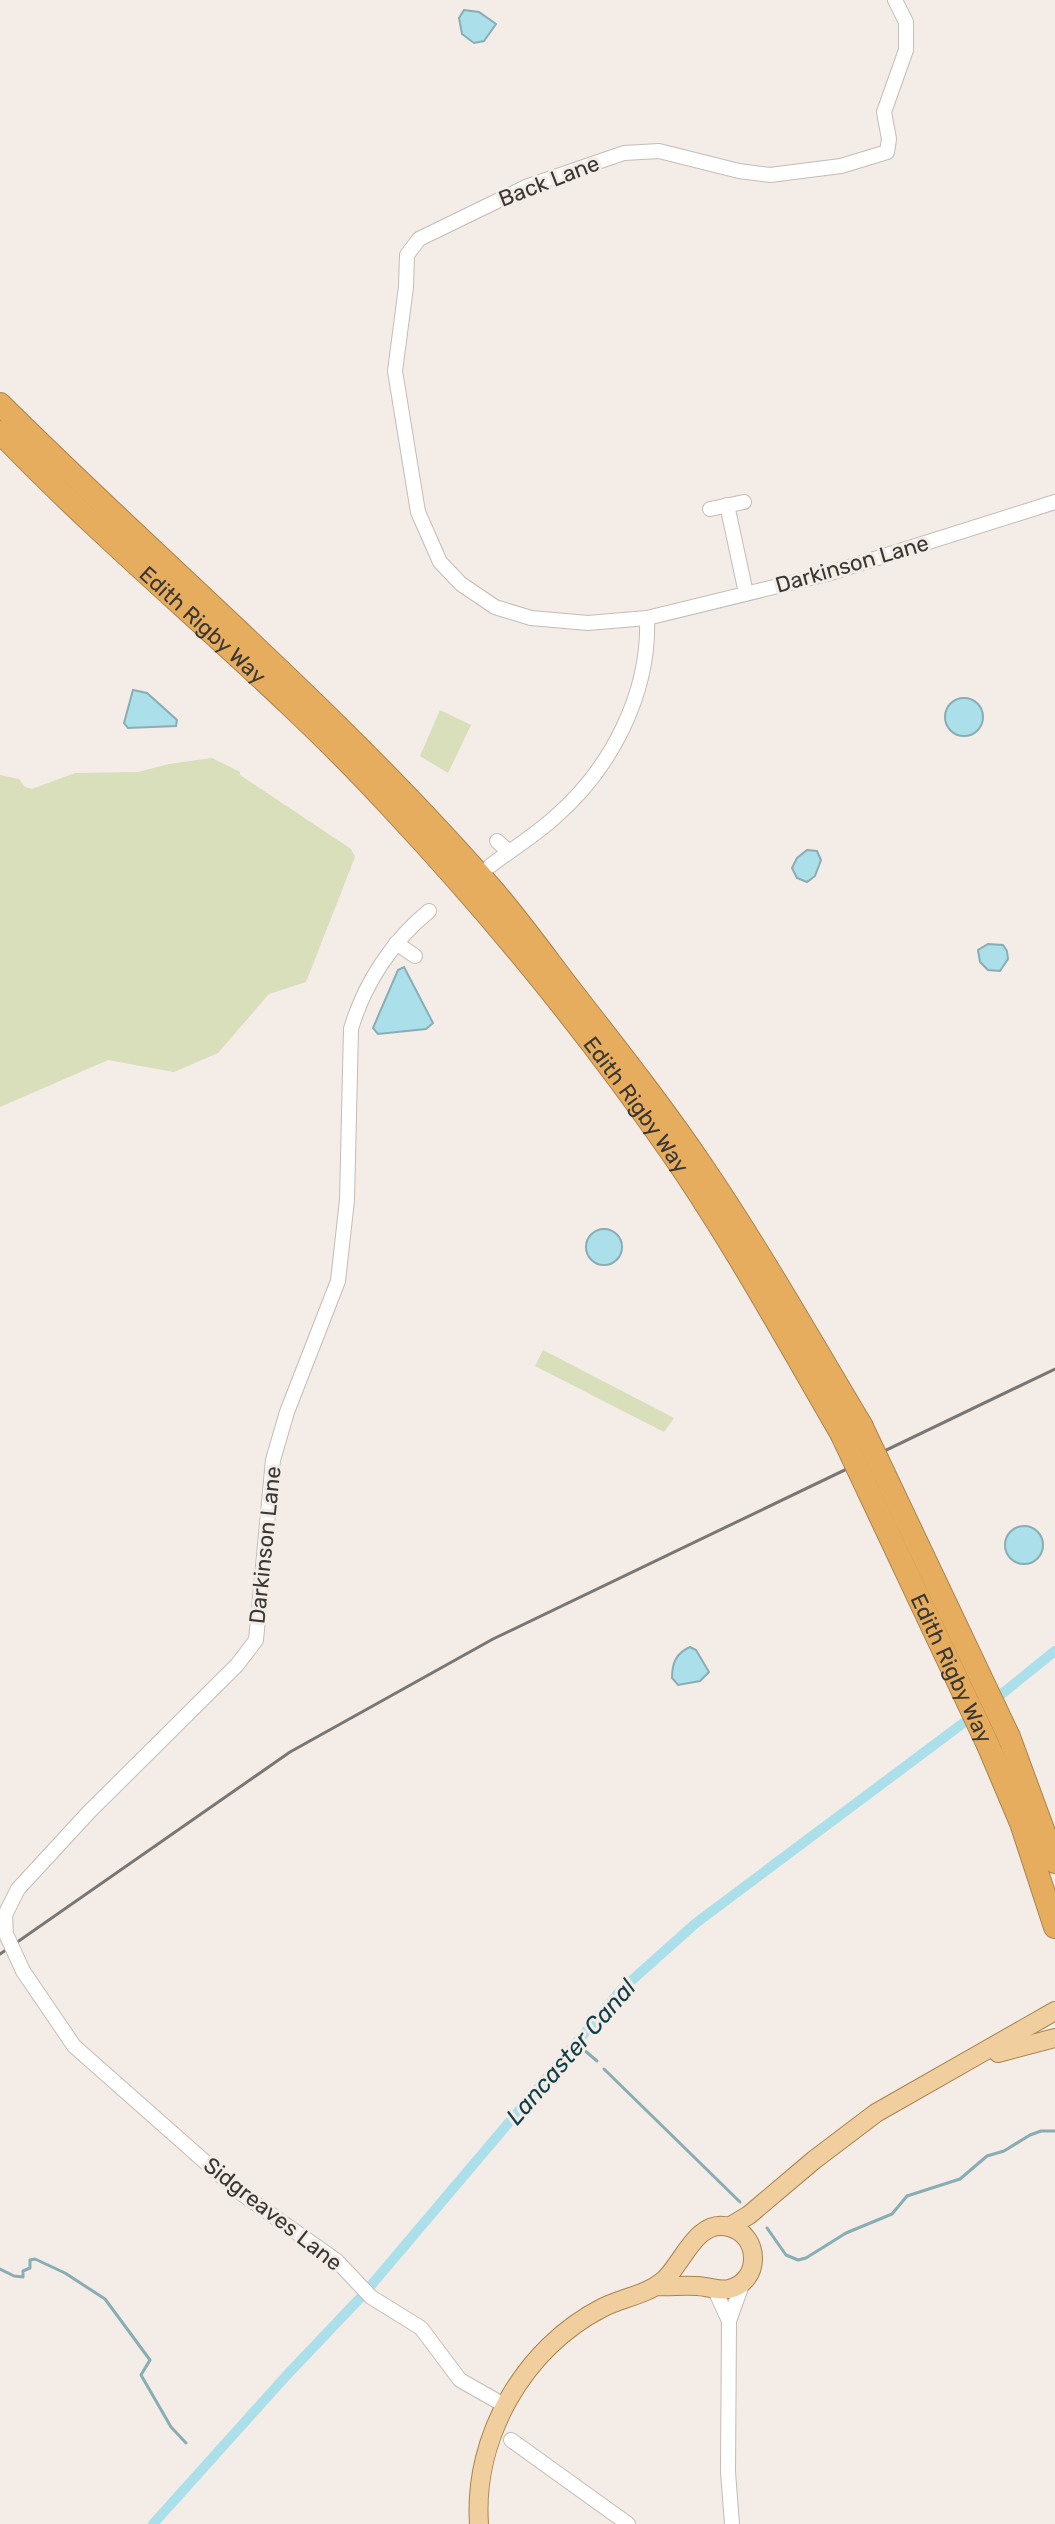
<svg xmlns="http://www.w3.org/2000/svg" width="1055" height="2524" viewBox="0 0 1055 2524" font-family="Rubik,sans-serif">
<rect width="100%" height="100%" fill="#f3ece7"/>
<g fill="#d9debb">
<polygon points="440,710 471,725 448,773 420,756"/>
<polygon points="212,758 240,772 240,775 351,849 355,857 306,982 269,994 218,1053 174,1072 108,1060 0,1107 0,775 19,779 25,787 32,789 75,773 138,772 169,764"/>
<polygon points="543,1350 674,1418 664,1432 535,1366"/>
</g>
<g fill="#abe0eb" stroke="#89adb4" stroke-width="2">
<polygon points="464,10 479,12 496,24 484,41 474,43 462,34 459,18"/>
<polygon points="133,690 147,693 177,720 176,726 128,728 124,723"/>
<circle cx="964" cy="717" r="19"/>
<polygon points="807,850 817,851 821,860 815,876 807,882 797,878 792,868 797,858"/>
<polygon points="988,944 1003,945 1007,951 1008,959 1000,971 988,970 980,962 978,950"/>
<polygon points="404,967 433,1023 426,1029 378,1034 373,1028 398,970"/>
<circle cx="604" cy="1247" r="18"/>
<circle cx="1024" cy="1545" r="19"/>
<path d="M 690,1647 L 696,1650 L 709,1672 L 700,1681 L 678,1685 L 672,1678 C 672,1663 676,1653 690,1647 Z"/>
</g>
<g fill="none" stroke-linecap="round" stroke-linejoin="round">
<g stroke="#89adb4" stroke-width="3">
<polyline points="576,2043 597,2061"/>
<polyline points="604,2069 740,2202"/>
<polyline points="767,2228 786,2255 798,2260 806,2258 846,2233 892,2214 907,2196 960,2179 987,2156 1004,2151 1030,2135 1041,2131 1055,2131"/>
<polyline points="0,2269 14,2276 23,2277 23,2271 30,2268 30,2260 35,2259 65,2273 105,2299 150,2360 141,2375 171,2427 186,2443"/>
</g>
<g stroke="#abe0eb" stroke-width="10">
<polyline points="993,1701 1055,1651"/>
<polyline points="153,2524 286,2376 362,2296 622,1989 696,1923 974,1715"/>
</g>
<g stroke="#c3bcb8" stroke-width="16">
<g id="minor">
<polyline points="895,0 906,22 906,50 884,112 889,139 887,152 841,166 770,175 739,171 659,151 624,153 528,186 419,239 407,255 406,287 395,371 418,512 440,562 461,584 495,607 531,618 588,623 647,618 827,574 1055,502"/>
<polyline points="727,505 746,593"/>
<polyline points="710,509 744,502"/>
<polyline points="497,841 509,852"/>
<path d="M 490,866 C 511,850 534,836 554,818 C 611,769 650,693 647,618"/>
<polyline points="396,943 415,956"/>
<path d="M 6,1934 L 5,1915 L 18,1889 L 89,1812 L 237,1665 L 256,1640 L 273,1460 L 287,1412 L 338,1281 L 347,1200 L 351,1029 C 364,984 393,940 429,911"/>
<polyline points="23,1971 74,2046 238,2191 337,2261 371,2297 421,2328 460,2380 504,2405"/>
<polyline points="715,2290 729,2321"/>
<polyline points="511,2440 628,2524"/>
<polyline points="732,2524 728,2472 729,2321 743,2282"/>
</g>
</g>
<g stroke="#a9834f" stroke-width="20">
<g id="major">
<polyline points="998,2053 1055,2038"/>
<polyline points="729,2227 749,2215 814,2160 876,2113 1055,2011"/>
<path d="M 479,2524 C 473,2437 524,2348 602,2308 C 621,2298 646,2295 663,2281 C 683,2264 696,2218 729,2227 C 761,2235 761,2282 729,2289 C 720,2291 714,2288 705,2287 C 690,2284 672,2287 656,2286"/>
</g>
</g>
<g stroke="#a9834f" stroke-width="24">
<g id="highway">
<path d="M 0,404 C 162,565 339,714 490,887 C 518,919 543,954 569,988 C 614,1046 661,1105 702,1166 C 759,1250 809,1338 861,1425"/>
<path id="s1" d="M 0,432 C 125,563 269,674 391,807 C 493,916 589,1033 674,1156 C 735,1245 787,1340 841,1433"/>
<polyline points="1009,1737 1055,1862"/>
<polyline points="988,1745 1021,1823 1055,1927"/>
</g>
</g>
<use href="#minor" stroke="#fff" stroke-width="14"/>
<use href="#major" stroke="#f0ce9e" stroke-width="18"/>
<use href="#highway" stroke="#e6ad5e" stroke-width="22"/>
<polyline stroke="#7a7673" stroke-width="3" points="0,1954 290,1752 493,1639 1055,1369"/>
<g stroke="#c3bcb8" stroke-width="16" stroke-linecap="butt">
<polyline id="minor-bridge" points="6,1934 23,1971"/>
</g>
<g stroke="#a9834f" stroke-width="24" stroke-linecap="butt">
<g id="highway-bridge">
<polyline points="861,1425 1009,1737"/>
<path id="s2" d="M 841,1433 L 988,1745"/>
</g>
</g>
<use href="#minor-bridge" stroke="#fff" stroke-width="14"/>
<use href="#highway-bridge" stroke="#e6ad5e" stroke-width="22"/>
</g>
<g text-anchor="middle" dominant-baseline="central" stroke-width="6" stroke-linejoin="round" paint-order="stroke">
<g font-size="22" fill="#393634" stroke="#f3ece7">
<text transform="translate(549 181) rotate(-21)">Back Lane</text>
<text transform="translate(852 564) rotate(-16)">Darkinson Lane</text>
<text stroke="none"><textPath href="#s1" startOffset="280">Edith Rigby Way</textPath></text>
<text stroke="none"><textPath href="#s1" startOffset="928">Edith Rigby Way</textPath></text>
<text transform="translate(265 1545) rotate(-84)">Darkinson Lane</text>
<text stroke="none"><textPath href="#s2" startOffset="260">Edith Rigby Way</textPath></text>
<text transform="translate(273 2214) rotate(38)">Sidgreaves Lane</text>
</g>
<g font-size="24" font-style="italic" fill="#0e3e47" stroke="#f3ece7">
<text transform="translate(571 2052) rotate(-49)">Lancaster Canal</text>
</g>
</g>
</svg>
